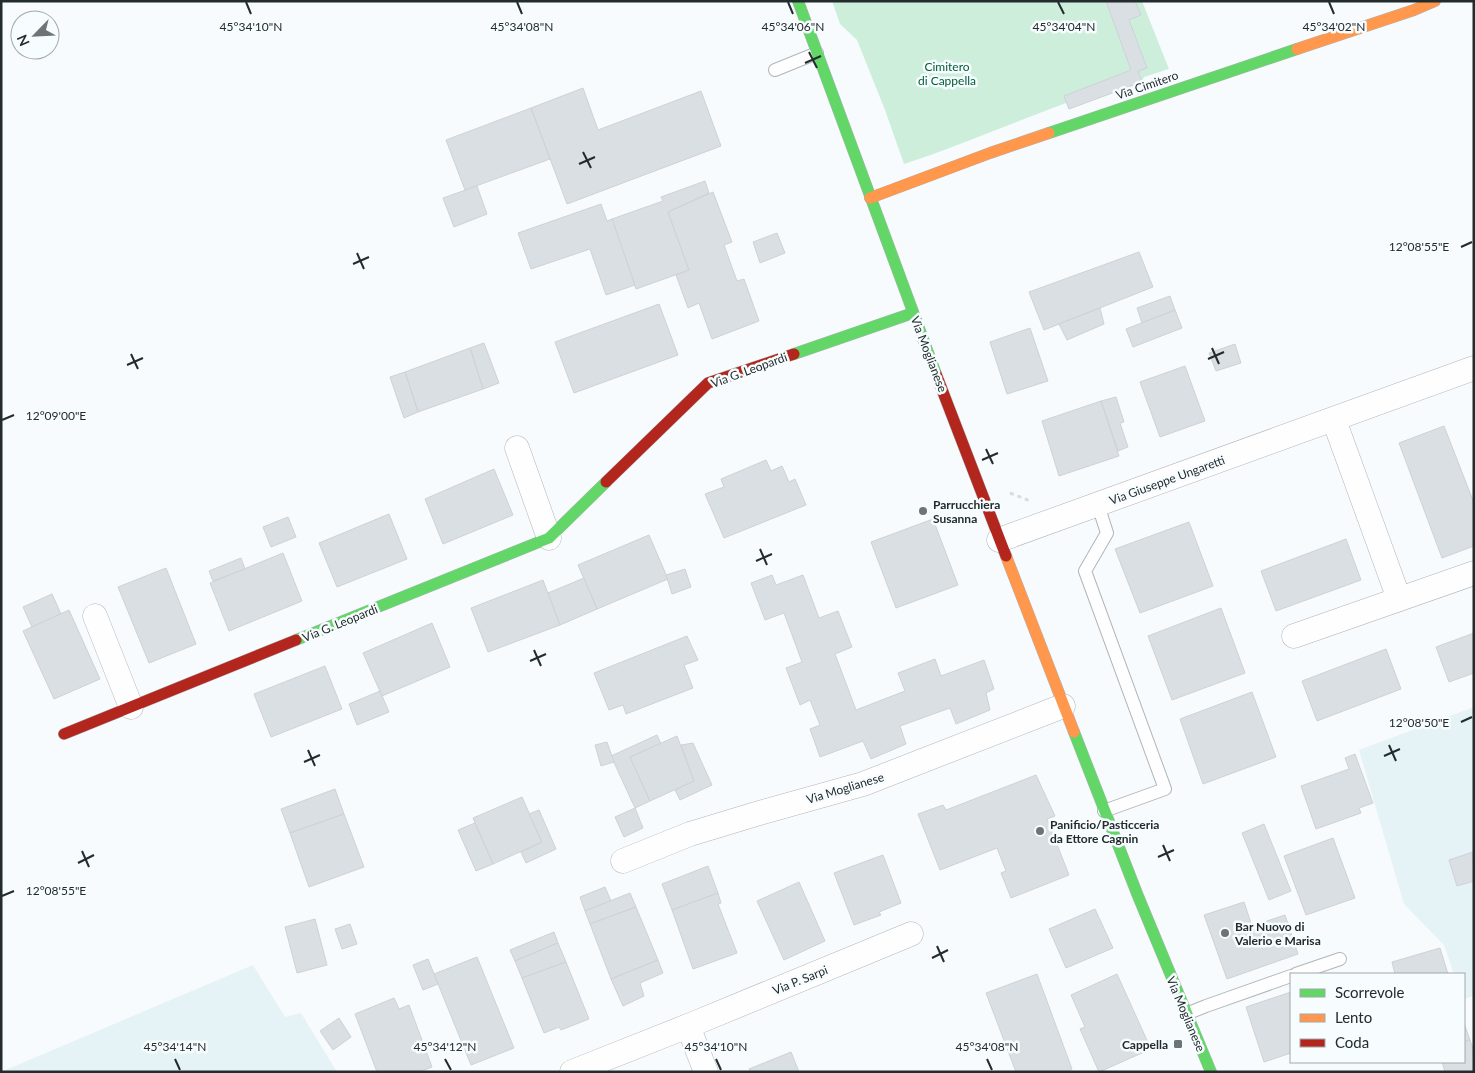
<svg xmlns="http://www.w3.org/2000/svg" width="1475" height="1073" viewBox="0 0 1475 1073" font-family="Lato,sans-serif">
<rect width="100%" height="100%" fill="#f8fbfd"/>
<g fill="#e5f2f6">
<polygon points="1474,707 1474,996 1464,999 1464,974 1454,974 1444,945 1404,904 1359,750"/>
<polygon points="253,965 285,1017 301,1013 337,1072 1,1072"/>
</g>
<path fill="#ceeedc" d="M 832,1 L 1142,1 L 1169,69 L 1144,77 L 1142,82 L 1069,109 L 1066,103 C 1012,123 959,146 904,164 L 885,110 L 857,40 L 840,24 Z"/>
<g fill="#dadfe3" stroke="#ced2d6">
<polygon points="1106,1 1135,1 1141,15 1129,20 1147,68 1138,71 1142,82 1069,109 1064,96 1131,70"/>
<polygon points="583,88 598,130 701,91 721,146 567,204 531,108"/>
<polygon points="531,108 550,159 465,190 446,140"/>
<polygon points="705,181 709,193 668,212 689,270 636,289 612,219 663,201 661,197"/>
<polygon points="477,186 487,214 454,227 443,198"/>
<polygon points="713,192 732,242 724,245 737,281 744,279 759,321 712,339 699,303 688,308 676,275 689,270 668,212"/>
<polygon points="601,204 607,221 612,219 635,285 606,295 590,249 531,269 518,233"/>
<polygon points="777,233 785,253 760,263 753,242"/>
<polygon points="1139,252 1153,287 1044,330 1029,292"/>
<polygon points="1170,296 1175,310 1142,323 1137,308"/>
<polygon points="659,304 678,355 574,393 555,342"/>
<polygon points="1100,308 1104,324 1067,340 1059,324"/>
<polygon points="1175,310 1182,328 1133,347 1126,329"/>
<polygon points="1030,328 1048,381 1007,394 990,342"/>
<polygon points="484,343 499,383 483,389 470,348"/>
<polygon points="1235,344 1241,363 1216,371 1209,353"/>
<polygon points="470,348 483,389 418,412 405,372"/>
<polygon points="1185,366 1205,421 1160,437 1140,382"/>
<polygon points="405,372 418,412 404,418 390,377"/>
<polygon points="1116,397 1124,422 1120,423 1128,447 1118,451 1101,401"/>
<polygon points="1101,401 1119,456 1059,476 1042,421"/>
<polygon points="1444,426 1474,503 1474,546 1442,558 1399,443"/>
<polygon points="766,460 771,471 782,466 789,482 795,479 806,505 724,538 705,494 724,487 721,479"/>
<polygon points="494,469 513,515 443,544 425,499"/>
<polygon points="389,514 407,559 337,587 319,543"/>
<polygon points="288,517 296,537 271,547 263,527"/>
<polygon points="933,519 958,585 896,608 871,542"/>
<polygon points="1189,522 1213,586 1140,613 1115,549"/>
<polygon points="649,535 668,579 597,609 578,565"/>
<polygon points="1346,539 1361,580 1276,611 1261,571"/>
<polygon points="283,553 302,601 229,631 210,583"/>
<polygon points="241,558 245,569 213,581 209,571"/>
<polygon points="166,568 196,644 149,663 118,587"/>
<polygon points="685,569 691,587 672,594 666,575"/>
<polygon points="772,575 776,585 803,575 819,618 838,611 852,647 835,654 856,710 905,691 898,673 935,659 941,676 984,660 994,689 986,693 990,710 956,724 950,708 900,726 906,744 871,759 863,741 820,757 810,729 820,725 810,700 800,705 786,668 802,662 784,613 765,620 751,583"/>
<polygon points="584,578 597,609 560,625 548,593"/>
<polygon points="543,580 560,625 488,652 471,608"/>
<polygon points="52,594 61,614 32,627 23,607"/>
<polygon points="1221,608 1245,673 1172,700 1148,636"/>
<polygon points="69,610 100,679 54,699 23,631"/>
<polygon points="432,623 450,667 382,696 363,653"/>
<polygon points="1474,633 1474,673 1449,682 1436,647"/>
<polygon points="687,636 698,660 684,665 693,688 626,714 623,705 609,710 594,673"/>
<polygon points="1386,649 1401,689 1317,721 1302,681"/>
<polygon points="325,666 342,709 271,737 254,694"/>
<polygon points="380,691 389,712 357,725 349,704"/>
<polygon points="1252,692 1276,757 1203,784 1180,719"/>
<polygon points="657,735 661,744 630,757 650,801 635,808 611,756"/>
<polygon points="677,736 694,781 650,801 630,757"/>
<polygon points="607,742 614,762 601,766 595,745"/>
<polygon points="693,743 712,785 680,800 675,790 694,781 681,745"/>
<polygon points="1355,754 1373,803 1359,808 1361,813 1316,829 1301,786 1349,769 1345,758"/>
<polygon points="1036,775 1055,816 1047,819 1069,875 1011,898 1001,873 1006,871 997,848 940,870 918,814 943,805 946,810"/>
<polygon points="335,789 344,814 290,833 281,809"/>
<polygon points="522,797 542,842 493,864 473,818"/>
<polygon points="635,808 643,828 624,837 615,817"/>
<polygon points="539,810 556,849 526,863 521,852 542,842 529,814"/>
<polygon points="344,814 364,867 309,887 290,833"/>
<polygon points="475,823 493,864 476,871 458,830"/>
<polygon points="1264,824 1291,891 1269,900 1242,833"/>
<polygon points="1333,838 1355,898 1306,915 1284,856"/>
<polygon points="1473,852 1474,881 1457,886 1449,860"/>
<polygon points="883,855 901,903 879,912 881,915 854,925 834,873"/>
<polygon points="708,866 718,893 672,910 662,884"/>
<polygon points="799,882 825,941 784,960 757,901"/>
<polygon points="605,887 611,901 585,911 580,897"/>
<polygon points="630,893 636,907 590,924 585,911"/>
<polygon points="718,893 721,903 718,904 737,953 693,969 672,910"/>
<polygon points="1244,902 1252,926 1285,915 1298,954 1227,979 1204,915"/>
<polygon points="636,907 658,960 611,979 590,924"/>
<polygon points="1095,909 1113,948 1066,968 1049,929"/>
<polygon points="315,919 327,965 297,973 285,927"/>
<polygon points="350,924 357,944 342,949 335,929"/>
<polygon points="554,932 558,943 515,961 510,950"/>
<polygon points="558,943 566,962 522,978 515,961"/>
<polygon points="1440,948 1448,974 1395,974 1392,962"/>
<polygon points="477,957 514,1048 471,1065 434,974"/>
<polygon points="428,959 438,984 423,990 413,965"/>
<polygon points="658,960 663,973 640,983 644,996 623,1006 611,979"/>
<polygon points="566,962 589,1019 561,1030 559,1027 544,1033 522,978"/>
<polygon points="1037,974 1072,1069 1066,1072 1016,1072 986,993"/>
<polygon points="1117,974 1151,1049 1099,1072 1080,1029 1085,1027 1071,995"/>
<polygon points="1291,992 1291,1053 1264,1062 1246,1007"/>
<polygon points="394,998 399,1009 409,1005 432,1067 419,1072 377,1072 355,1014"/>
<polygon points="339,1018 351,1037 333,1050 320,1031"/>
<polygon points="1464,1023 1470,1040 1464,1042"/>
<polygon points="1470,1040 1474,1052 1474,1072 1445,1072 1442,1062 1464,1062 1464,1042"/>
<polygon points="791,1052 799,1072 750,1072 749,1069"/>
</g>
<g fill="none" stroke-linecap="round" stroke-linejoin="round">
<g stroke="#b0b6b9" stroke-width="14">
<g id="lane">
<polyline points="775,70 817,53"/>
<polyline points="1098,505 1107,533 1085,571 1165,789 1104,811"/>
<polyline points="1296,974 1340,959"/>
<polyline points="1186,1014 1206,1006 1291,976"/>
</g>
</g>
<g stroke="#b0b6b9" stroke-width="25">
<g id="street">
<polyline points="1334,420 1399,599"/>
<polyline points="517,448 549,538"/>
<polyline points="999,540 1474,368"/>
<polyline points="95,616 131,707"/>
<polyline points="1294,636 1474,573"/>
<polyline points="623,861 690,834 756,814 863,784 1063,706"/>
<polyline points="688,1026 706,1072"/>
<polyline points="572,1072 688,1026 911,934"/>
</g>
</g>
<g stroke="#b0b6b9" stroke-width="12">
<g id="fast">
<polyline points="798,1 936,374"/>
<polyline points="1049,133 1297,49"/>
<polyline points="794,354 913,313"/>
<polyline points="296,640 549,538 606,482"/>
<polyline points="1074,732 1138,896 1211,1072"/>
</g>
</g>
<g stroke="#b0b6b9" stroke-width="12">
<g id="slow">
<polyline points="1297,49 1414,10 1435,1"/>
<polyline points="870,198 990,153 1049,133"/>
<polyline points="1006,556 1074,732"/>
</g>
</g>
<g stroke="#b0b6b9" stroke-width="12">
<g id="jam">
<polyline points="936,374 1006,556"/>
<polyline points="606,482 708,383 794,354"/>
<polyline points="64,734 296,640"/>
</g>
</g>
<polyline stroke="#dadcdc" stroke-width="3" stroke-dasharray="4 4" stroke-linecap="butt" points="1010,493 1030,501"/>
<use href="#lane" stroke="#fefeff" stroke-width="12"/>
<use href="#street" stroke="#fefeff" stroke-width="24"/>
<use href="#fast" stroke="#63d668" stroke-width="11"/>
<use href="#slow" stroke="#ff974d" stroke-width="11"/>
<use href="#jam" stroke="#b3261e" stroke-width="11"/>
</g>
<path fill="none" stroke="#222b2d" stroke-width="2" d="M 246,2 L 251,14M 517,2 L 522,14M 788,2 L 793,14M 1058,2 L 1064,14M 1329,2 L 1334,14M 809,52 L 817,68M 805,63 L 821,56M 583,152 L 591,168M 579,164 L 595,157M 1461,247 L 1472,242M 357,253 L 364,269M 353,264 L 369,257M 1212,348 L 1219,364M 131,354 L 138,369M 1208,359 L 1224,352M 127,365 L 143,358M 2,420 L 14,415M 986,449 L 993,464M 982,460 L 998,453M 760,549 L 767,565M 756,561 L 772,554M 534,650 L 541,666M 530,661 L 546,654M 1461,722 L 1472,717M 1389,745 L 1396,761M 308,750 L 315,766M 1384,756 L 1400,749M 304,762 L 320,755M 1163,845 L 1170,861M 82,851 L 89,867M 1158,857 L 1174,850M 78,863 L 94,855M 2,896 L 14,891M 937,946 L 944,962M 932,958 L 948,950M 175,1059 L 180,1070M 445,1059 L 451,1070M 716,1059 L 721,1070M 987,1059 L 992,1070"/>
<g fill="#6d7476" stroke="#f7fcfe" stroke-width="2">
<circle cx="923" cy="511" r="5"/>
<circle cx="1040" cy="831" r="5"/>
<circle cx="1225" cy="933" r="5"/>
<rect x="1173" y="1039" width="10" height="10" rx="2.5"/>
</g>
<g text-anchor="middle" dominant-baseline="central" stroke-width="5" stroke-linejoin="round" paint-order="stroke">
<g font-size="12" fill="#015d37" stroke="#f7fcfe">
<text x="947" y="66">Cimitero<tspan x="947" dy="14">di Cappella</tspan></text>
</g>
<g font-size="12" fill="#222b2d" stroke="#f7fcfe">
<text transform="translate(1147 85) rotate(-19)">Via Cimitero</text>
<text transform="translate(929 354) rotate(69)">Via Moglianese</text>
<text transform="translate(749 370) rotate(-20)">Via G. Leopardi</text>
<text transform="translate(1167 480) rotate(-20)">Via Giuseppe Ungaretti</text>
<text transform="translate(340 623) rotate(-22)">Via G. Leopardi</text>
<text transform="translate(845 788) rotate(-17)">Via Moglianese</text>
<text transform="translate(800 980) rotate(-22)">Via P. Sarpi</text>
<text transform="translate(1186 1014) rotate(67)">Via Moglianese</text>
</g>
<g font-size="12" font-weight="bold" fill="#222b2d" stroke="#f7fcfe" text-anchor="start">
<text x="933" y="504">Parrucchiera<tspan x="933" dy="14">Susanna</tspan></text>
<text x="1050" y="824">Panificio/Pasticceria<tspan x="1050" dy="14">da Ettore Cagnin</tspan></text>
<text x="1235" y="926">Bar Nuovo di<tspan x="1235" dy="14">Valerio e Marisa</tspan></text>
<text x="1168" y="1044" text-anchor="end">Cappella</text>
</g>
</g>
<g font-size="12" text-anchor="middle" fill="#222b2d" stroke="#f7fcfe" stroke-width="5" stroke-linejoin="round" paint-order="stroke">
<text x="251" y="31">45°34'10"N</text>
<text x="522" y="31">45°34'08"N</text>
<text x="793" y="31">45°34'06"N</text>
<text x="1064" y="31">45°34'04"N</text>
<text x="1334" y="31">45°34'02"N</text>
<text x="1419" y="251">12°08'55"E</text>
<text x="56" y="420">12°09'00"E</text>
<text x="1419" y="727">12°08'50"E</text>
<text x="56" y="895">12°08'55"E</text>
<text x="175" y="1051">45°34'14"N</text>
<text x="445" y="1051">45°34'12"N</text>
<text x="716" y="1051">45°34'10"N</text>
<text x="987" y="1051">45°34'08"N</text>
</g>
<rect width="1475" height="1073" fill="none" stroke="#222b2d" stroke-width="5"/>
<rect x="1290" y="973" width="175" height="90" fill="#f7fcfe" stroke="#a2a8aa"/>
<rect x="1300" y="989" width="25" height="8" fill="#63d668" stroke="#a2a8aa"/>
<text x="1335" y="998" font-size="15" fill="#222b2d">Scorrevole</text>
<rect x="1300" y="1014" width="25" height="8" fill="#ff974d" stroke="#a2a8aa"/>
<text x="1335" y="1023" font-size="15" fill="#222b2d">Lento</text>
<rect x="1300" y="1039" width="25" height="8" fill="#b3261e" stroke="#a2a8aa"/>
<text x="1335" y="1048" font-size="15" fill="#222b2d">Coda</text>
<g transform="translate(35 35) rotate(246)"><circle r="24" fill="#f7fcfe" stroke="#a2a8aa"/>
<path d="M0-4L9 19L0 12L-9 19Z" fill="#6d7476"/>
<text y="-8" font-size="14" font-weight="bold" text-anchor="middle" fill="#222b2d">N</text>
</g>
</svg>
